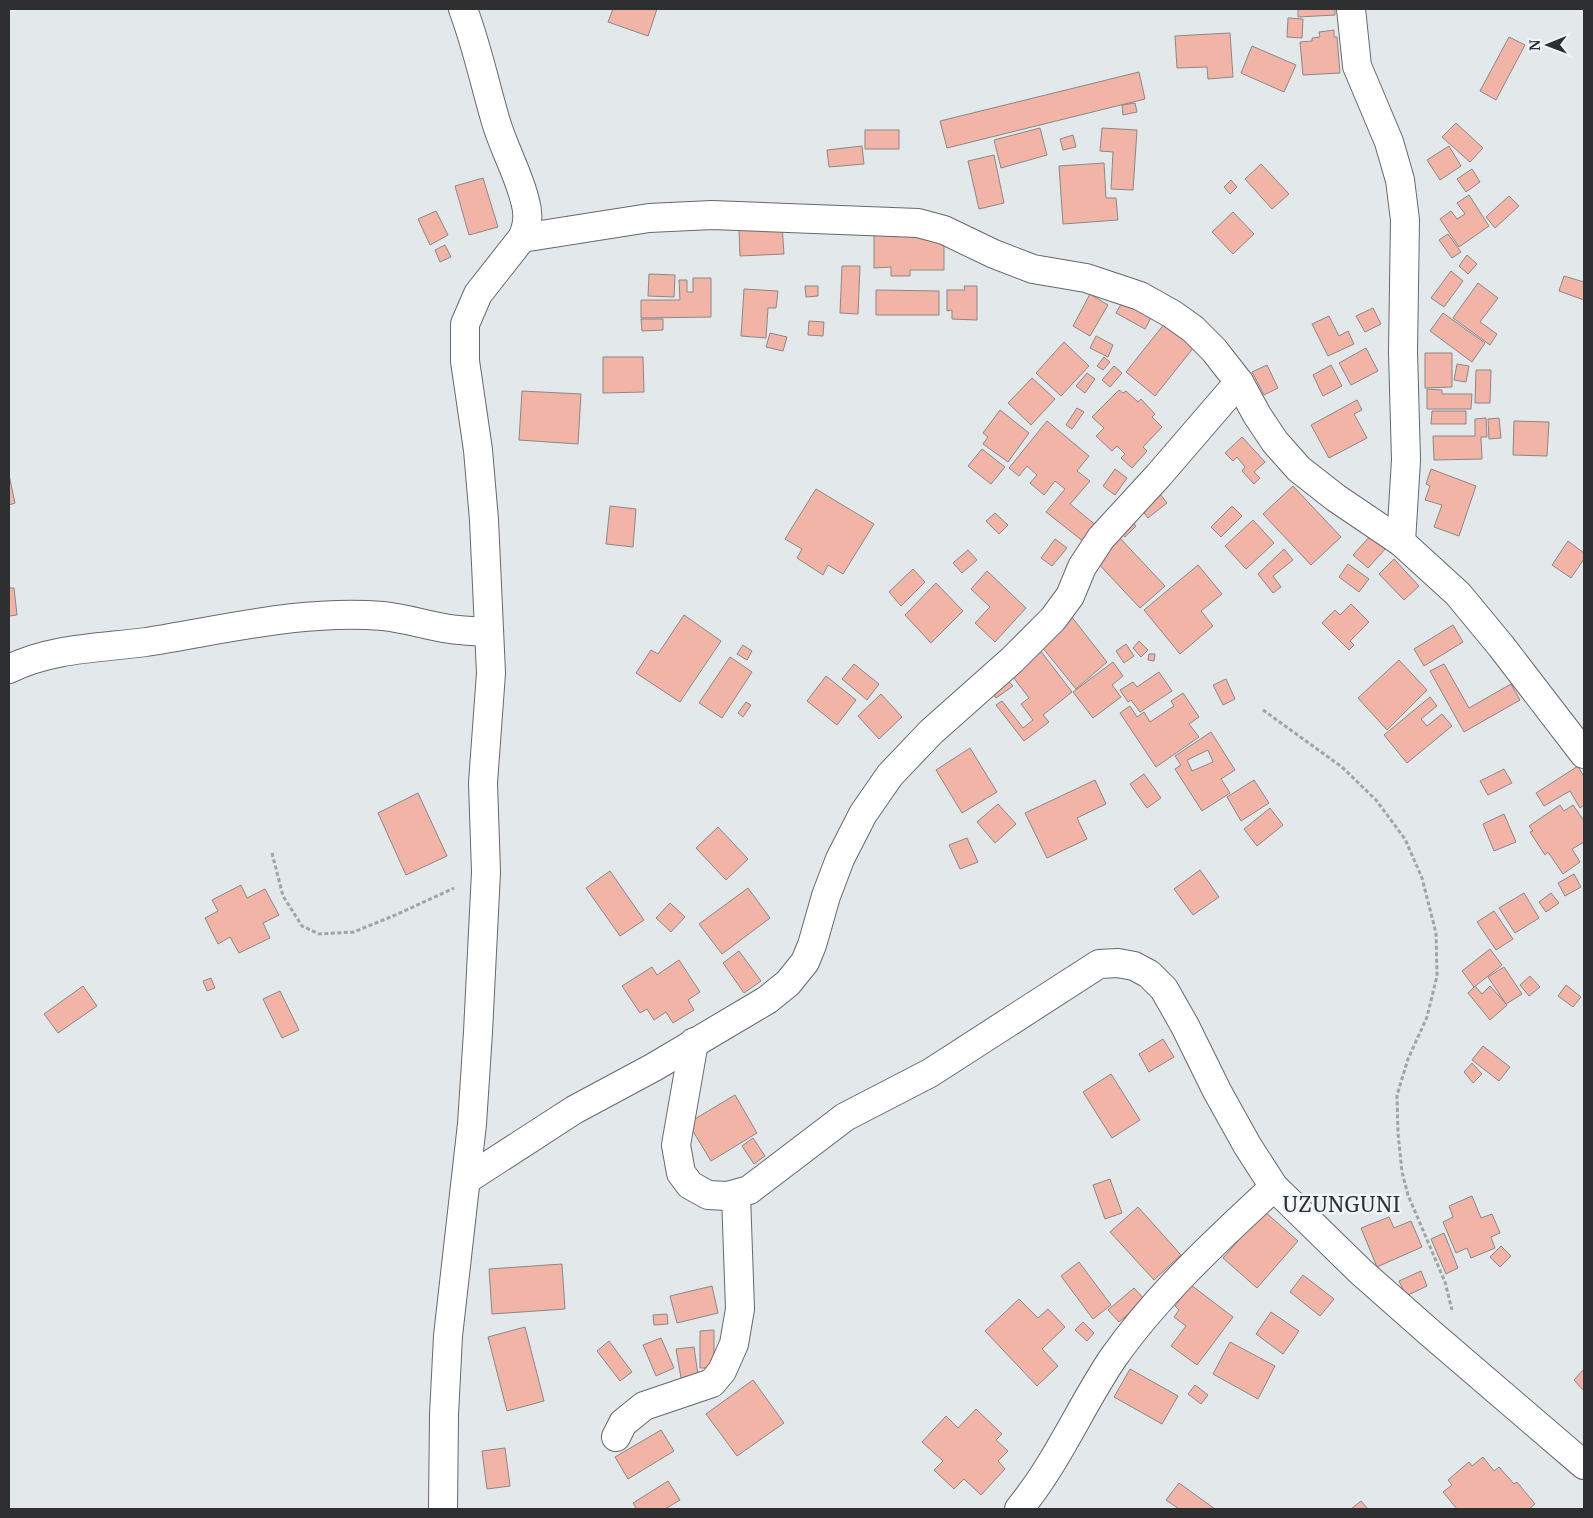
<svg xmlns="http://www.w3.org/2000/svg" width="1593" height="1518" viewBox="0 0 1593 1518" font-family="Merriweather,serif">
<rect width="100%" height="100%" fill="#e3e8eb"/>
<g fill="#f3b4a8" stroke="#8c8785" fill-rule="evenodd">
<polygon points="613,9 657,9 648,36 608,22"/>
<polygon points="1298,9 1335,9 1335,15 1298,17"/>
<polygon points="1288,18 1303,19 1302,38 1287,37"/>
<polygon points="1334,30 1334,37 1337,37 1340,73 1303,75 1300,42 1312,41 1312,38 1320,37 1319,32"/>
<polygon points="1230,33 1233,77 1208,79 1207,67 1177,68 1175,36"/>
<polygon points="1509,37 1525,45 1496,100 1480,91"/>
<polygon points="1252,46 1296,65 1284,92 1241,73"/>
<polygon points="1139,72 1145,99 947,148 940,121"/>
<polygon points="1135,103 1137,112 1123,115 1122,105"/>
<polygon points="1456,123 1483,148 1470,162 1442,137"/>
<polygon points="1040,128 1047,155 1001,168 994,140"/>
<polygon points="1102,128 1137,130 1133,190 1111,189 1113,152 1100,151"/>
<rect x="865" y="130" width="34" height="19"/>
<polygon points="1073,135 1076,147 1063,150 1060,139"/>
<polygon points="862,146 864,164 829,167 827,150"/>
<polygon points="1449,146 1461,166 1440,180 1427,160"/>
<polygon points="994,155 1004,203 979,209 968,161"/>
<polygon points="1104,163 1106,198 1116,198 1118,220 1063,224 1059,166"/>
<polygon points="1261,164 1289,194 1272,209 1245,179"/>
<polygon points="1472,169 1480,182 1466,192 1457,179"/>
<polygon points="483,178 498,227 469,235 455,186"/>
<polygon points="1231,180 1237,187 1230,194 1224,187"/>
<polygon points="1469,195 1489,226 1459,247 1440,219 1451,211 1457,219 1465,214 1457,203"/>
<polygon points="1509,196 1519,206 1495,228 1486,217"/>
<polygon points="436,211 448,235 430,245 418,219"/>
<polygon points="1233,212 1254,234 1233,254 1212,232"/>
<polygon points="782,225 784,254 740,256 739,228"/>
<polygon points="874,233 944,233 944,270 910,270 910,276 891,276 891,267 874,268"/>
<polygon points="1448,234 1461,252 1452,258 1439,240"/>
<polygon points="445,245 451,257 440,262 435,250"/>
<polygon points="1467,255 1477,264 1468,274 1459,266"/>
<polygon points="842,266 860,266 858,314 840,313"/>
<polygon points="1451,271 1463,281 1444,307 1431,298"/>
<polygon points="649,274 675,275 674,297 648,296"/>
<polygon points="1564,276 1584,282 1584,300 1559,291"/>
<polygon points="693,278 711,278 711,317 641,318 641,300 680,300 679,280 687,280 687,292 693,292"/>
<polygon points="1478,283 1498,298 1480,322 1497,334 1490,345 1453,318"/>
<polygon points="805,286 818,286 818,296 806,297"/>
<polygon points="964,286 977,286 977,320 952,319 952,310 947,311 947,290 965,290"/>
<polygon points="744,289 778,291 776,308 768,308 766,338 741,336"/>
<polygon points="876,290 939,291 939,315 876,315"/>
<polygon points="1090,294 1108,305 1090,336 1073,326"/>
<polygon points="1124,299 1153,314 1145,329 1116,313"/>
<polygon points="1373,308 1381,324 1365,332 1356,316"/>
<polygon points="1443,313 1485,343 1472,362 1430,331"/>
<polygon points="1329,316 1339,336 1348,331 1354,344 1328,356 1312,324"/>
<polygon points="641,319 663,319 663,330 642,331"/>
<polygon points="809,321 824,322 823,336 808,335"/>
<polygon points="1165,323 1194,347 1155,396 1126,372"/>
<polygon points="770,333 787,337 783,351 766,347"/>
<polygon points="1096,336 1113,345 1108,357 1090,348"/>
<polygon points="1064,342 1089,366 1061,396 1036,373"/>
<polygon points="1366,348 1378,371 1351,385 1339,363"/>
<polygon points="1425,353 1452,353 1452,387 1425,388"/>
<polygon points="603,357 643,357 644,392 603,393"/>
<polygon points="1104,357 1110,362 1103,370 1097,366"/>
<polygon points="1457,364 1469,366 1466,382 1454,380"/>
<polygon points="1267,365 1278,388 1264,395 1252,372"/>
<polygon points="1331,365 1342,386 1323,396 1313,375"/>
<polygon points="1114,366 1122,373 1110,387 1102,380"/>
<polygon points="1476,370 1491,370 1490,403 1475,403"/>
<polygon points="1087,373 1095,379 1085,393 1076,386"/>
<polygon points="1032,378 1055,399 1031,425 1008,403"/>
<polygon points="1427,389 1442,390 1442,394 1472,394 1471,409 1427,409"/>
<polygon points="1119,390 1123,393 1126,391 1138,402 1141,399 1155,414 1152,417 1162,427 1143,447 1147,451 1132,468 1121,458 1125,454 1117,446 1112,451 1096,436 1104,428 1092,417"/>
<polygon points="522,391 581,394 578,444 519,440"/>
<polygon points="1357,400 1362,410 1354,414 1367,438 1329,458 1311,425"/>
<polygon points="1077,408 1084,412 1072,429 1066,425"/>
<polygon points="1000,410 1029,433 1008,462 983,444 988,437 983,433"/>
<polygon points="1432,411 1466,411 1466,424 1431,424"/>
<polygon points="1486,418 1487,437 1481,437 1482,459 1434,460 1433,436 1475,436 1475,419"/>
<polygon points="1499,418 1501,438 1489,439 1488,419"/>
<polygon points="1047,421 1089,456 1077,471 1090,481 1070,504 1097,526 1084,542 1046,512 1065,489 1055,481 1044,495 1030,483 1037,475 1027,466 1019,476 1009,468"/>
<polygon points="1514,421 1549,422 1547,456 1513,455"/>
<polygon points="1242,437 1265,462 1254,472 1260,478 1254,484 1242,471 1245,467 1237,457 1233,461 1225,453"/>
<polygon points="982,449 1005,467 991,484 968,466"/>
<polygon points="1115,469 1127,478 1115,495 1103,486"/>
<polygon points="1431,469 1476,486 1459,536 1434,527 1442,505 1425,500 1430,486 1426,484"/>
<polygon points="9,475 15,503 9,505"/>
<polygon points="1293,486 1341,537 1311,565 1263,514"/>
<polygon points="816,489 874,524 843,574 828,565 823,575 797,558 802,549 785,539"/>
<polygon points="1157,490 1167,503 1148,518 1138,505"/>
<polygon points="610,506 636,509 633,547 606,544"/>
<polygon points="1232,506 1242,516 1221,537 1211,527"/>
<polygon points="995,513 1008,525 999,534 986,521"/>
<polygon points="1130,519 1136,526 1125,537 1119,531"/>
<polygon points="1253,520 1274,543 1246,569 1225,546"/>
<polygon points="1372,534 1387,547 1368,568 1353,555"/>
<polygon points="1117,535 1165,586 1140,608 1093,558"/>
<polygon points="1055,539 1067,548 1052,566 1041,558"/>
<polygon points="1568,541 1584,553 1584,559 1571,578 1552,565"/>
<polygon points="1284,549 1293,560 1273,576 1281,587 1273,593 1258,574"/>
<polygon points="968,550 977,560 962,573 953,563"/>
<polygon points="1394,559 1419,586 1404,600 1379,574"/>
<polygon points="1348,564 1369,579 1359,592 1339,577"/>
<polygon points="1198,565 1222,594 1201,611 1213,626 1180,654 1144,610"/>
<polygon points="913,569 925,582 901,606 889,592"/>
<polygon points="987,571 1026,608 995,642 975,623 990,607 971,589"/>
<polygon points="936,583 963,611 931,643 905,615"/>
<polygon points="9,588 14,588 17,615 9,616"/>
<polygon points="1351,604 1369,622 1350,641 1354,645 1349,650 1322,623 1335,610 1340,615"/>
<polygon points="684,615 721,641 680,702 636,673 651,650 658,654"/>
<polygon points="1071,616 1107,662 1076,689 1038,642"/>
<polygon points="1453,625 1463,642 1424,666 1414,649"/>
<polygon points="1139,641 1148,650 1141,657 1133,648"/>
<polygon points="1126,644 1134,656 1124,663 1116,651"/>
<polygon points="743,645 752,651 747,660 737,654"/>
<polygon points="1040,650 1072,692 1043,715 1049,722 1024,741 996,705 1002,701 1023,728 1033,720 1021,704 1029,698 1010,673"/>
<polygon points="1149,654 1155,654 1154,661 1148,660"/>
<polygon points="730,657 752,672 722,718 699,703"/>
<polygon points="1399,660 1427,690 1387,730 1358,698"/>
<polygon points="1113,662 1123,676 1112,685 1121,697 1093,718 1073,692"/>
<polygon points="854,664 879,684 867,700 842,679"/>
<polygon points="1444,664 1469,708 1511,684 1520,700 1464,732 1430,671"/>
<polygon points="1159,672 1172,691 1140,712 1131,700 1128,702 1120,690 1133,682 1137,687"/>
<polygon points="826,676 856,700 837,725 807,701"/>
<polygon points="1005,677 1013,686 996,698 989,689"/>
<polygon points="1226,679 1235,699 1223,705 1213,685"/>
<polygon points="1183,693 1199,717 1189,724 1199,737 1156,767 1120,713 1130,706 1137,717 1144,712 1150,722 1174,706 1171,701"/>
<polygon points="881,694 902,717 879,739 858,716"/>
<polygon points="1430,697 1437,706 1421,719 1427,726 1442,714 1452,726 1407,763 1384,735"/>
<polygon points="746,702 751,705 743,717 738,713"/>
<path d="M 1211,732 L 1235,770 L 1221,779 L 1230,793 L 1202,811 L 1175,769 L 1181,765 L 1175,756 ZM 1208,750 L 1213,762 L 1192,771 L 1187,760 Z"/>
<polygon points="970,748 997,792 962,813 936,770"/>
<polygon points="1578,766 1584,777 1584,805 1580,808 1570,791 1544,806 1536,793"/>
<polygon points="1504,769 1512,783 1488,795 1480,781"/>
<polygon points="1144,774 1161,798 1147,808 1130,784"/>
<polygon points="1095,780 1106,804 1077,818 1087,839 1047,858 1025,813"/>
<polygon points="1254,780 1269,803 1241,821 1227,797"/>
<polygon points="418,793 447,856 406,875 378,813"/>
<polygon points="998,804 1016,824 995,843 977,822"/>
<polygon points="1560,805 1564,811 1573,805 1584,821 1584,842 1572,849 1580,862 1563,874 1548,852 1545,855 1530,832 1533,831 1529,826"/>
<polygon points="1270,808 1283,825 1257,846 1244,829"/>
<polygon points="1504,814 1516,842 1494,851 1483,824"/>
<polygon points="718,827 748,859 726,880 696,848"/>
<polygon points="967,838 978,862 960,869 949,845"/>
<polygon points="1200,870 1219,897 1193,915 1174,889"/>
<polygon points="610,871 644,920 620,936 586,888"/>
<polygon points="1574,874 1581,887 1565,896 1558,883"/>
<polygon points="241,885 247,898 265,889 279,915 263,923 270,938 239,953 230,937 218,944 205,918 218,911 212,900"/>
<polygon points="748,888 770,918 722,954 699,924"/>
<polygon points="1524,893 1539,918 1515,933 1499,908"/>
<polygon points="1551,893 1559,903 1546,912 1539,902"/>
<polygon points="670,903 685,917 671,932 656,918"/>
<polygon points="1494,911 1513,939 1496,950 1477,922"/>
<polygon points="1490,949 1502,965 1474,987 1462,971"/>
<polygon points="739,951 761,981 744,993 723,963"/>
<polygon points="679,960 700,992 688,1000 694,1010 673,1023 666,1012 654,1020 647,1009 640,1013 622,986 652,967 657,975"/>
<polygon points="1504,967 1522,994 1506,1004 1488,977"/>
<polygon points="1530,976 1540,987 1529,996 1520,985"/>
<polygon points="211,978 215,988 207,991 203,981"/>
<polygon points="1566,985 1581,997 1573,1007 1558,996"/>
<polygon points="83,986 97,1006 58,1033 44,1014"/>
<polygon points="1475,986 1482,994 1490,986 1507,1005 1490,1020 1468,993"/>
<polygon points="280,991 299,1030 282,1038 263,999"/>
<polygon points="1163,1039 1174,1057 1149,1072 1139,1054"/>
<polygon points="1483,1046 1510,1067 1499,1081 1472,1060"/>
<polygon points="1472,1063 1482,1074 1473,1083 1464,1072"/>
<polygon points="1111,1074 1140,1120 1112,1138 1083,1092"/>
<polygon points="735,1095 757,1133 711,1161 688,1123"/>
<polygon points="753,1138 765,1156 754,1164 742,1146"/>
<polygon points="1110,1179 1122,1213 1105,1219 1093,1185"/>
<polygon points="1472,1196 1481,1218 1492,1214 1500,1233 1491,1237 1495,1248 1471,1258 1467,1248 1456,1253 1443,1222 1453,1217 1449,1206"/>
<polygon points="1138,1207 1181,1255 1154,1280 1110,1232"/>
<polygon points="1264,1211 1298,1241 1257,1288 1223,1258"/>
<polygon points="1389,1217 1394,1228 1411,1221 1422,1247 1377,1267 1361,1228"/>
<polygon points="1444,1233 1458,1268 1446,1274 1431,1239"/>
<polygon points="1501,1246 1511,1256 1500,1267 1490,1257"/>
<polygon points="1079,1262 1111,1305 1093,1319 1061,1276"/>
<polygon points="562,1264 565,1309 492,1314 489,1269"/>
<polygon points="1421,1271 1427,1286 1406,1296 1399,1281"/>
<polygon points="1303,1275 1334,1299 1320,1316 1290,1292"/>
<polygon points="1191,1285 1233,1317 1197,1365 1171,1346 1186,1326 1174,1317 1179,1310 1175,1306"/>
<polygon points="712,1286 718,1313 677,1323 670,1296"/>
<polygon points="1134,1288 1145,1300 1119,1322 1108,1310"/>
<polygon points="1019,1299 1038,1318 1048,1309 1065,1327 1042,1349 1058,1366 1037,1386 985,1331"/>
<polygon points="1271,1312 1299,1331 1283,1354 1256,1334"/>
<polygon points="667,1314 668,1324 654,1325 653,1315"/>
<polygon points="1083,1322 1094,1333 1087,1341 1075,1330"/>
<polygon points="525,1327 544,1401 507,1411 488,1337"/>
<polygon points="714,1330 714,1368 700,1368 700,1331"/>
<polygon points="661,1338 674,1368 656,1376 643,1345"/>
<polygon points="609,1341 632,1372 620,1381 597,1351"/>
<polygon points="1230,1342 1275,1366 1258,1399 1213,1374"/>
<polygon points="694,1347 698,1375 681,1378 676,1349"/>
<polygon points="1130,1369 1178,1396 1162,1424 1114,1397"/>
<polygon points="1584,1369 1584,1391 1574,1380"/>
<polygon points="753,1380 784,1423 737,1456 706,1414"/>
<polygon points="1195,1385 1208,1395 1201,1404 1188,1394"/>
<polygon points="976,1409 1002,1434 996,1440 1008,1451 998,1461 1005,1469 981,1495 964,1479 954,1489 934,1470 943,1461 922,1442 946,1416 958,1428"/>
<polygon points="661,1430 674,1451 628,1479 615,1457"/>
<polygon points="505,1448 510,1486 487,1489 482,1451"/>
<polygon points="1483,1457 1494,1471 1499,1467 1514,1484 1517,1482 1535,1504 1529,1509 1457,1509 1443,1492 1452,1485 1448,1480 1469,1462 1472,1466"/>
<polygon points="668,1481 680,1500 665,1509 637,1509 633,1503"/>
<polygon points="1179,1483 1215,1509 1179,1509 1166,1500"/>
<polygon points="1361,1501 1368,1509 1351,1509"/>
</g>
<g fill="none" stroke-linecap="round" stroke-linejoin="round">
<g stroke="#65696c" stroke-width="30">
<g id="street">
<polyline points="1351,9 1357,66 1389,142 1400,180 1405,220 1403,352 1406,460 1401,542"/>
<polyline points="522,238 649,218 712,215 918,223 944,230 994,254 1033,269 1086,278 1140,296 1172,314 1193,329 1214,350 1239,382 1257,415 1275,442 1299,469 1336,498 1401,542 1458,594 1501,646 1584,754"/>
<path d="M 9,669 C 51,648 100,648 146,642 C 223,630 304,609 383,616 C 405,618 428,626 450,629 C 462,631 475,631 488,632"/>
<polyline points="694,1042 676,1145 681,1173 690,1185 708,1195 728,1196 749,1190 845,1117 930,1073 1099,964 1118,963 1134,966 1149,974 1164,989 1185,1026 1217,1091 1247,1145 1274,1187 1360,1271 1429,1332 1584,1465"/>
<polyline points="466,1180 574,1110 654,1067 767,1000 788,983 805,962 812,945 826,896 840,859 863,814 890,775 931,732 1012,660 1053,619 1070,596 1082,567 1101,538 1158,476 1239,382"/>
<polyline points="616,1437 623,1423 644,1406 712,1383 722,1371 734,1344 740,1309 736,1195"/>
<path d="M 443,1509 L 444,1415 L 448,1336 L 472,1124 L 478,1032 L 486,872 L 483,783 L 491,673 L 484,520 L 478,450 L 465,361 L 465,324 L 478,294 L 522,238 C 528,226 529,214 525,201 C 519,175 504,149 496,122 C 485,85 477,46 463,9"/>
<path d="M 1019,1509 C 1057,1463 1080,1407 1113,1358 C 1158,1294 1217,1240 1274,1187"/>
</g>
</g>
<g stroke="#a0a4a6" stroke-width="3" stroke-dasharray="4 2.5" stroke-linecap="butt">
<polyline points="1263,710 1342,767 1376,800 1405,839 1422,878 1436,933 1437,976 1427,1017 1408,1059 1397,1095 1398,1133 1402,1172 1408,1195 1445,1282 1452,1310"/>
<polyline points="272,853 283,896 302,926 319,934 354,932 400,913 454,888"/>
</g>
<use href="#street" stroke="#fff" stroke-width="28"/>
</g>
<g text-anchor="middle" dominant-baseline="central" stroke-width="5" stroke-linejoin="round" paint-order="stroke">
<g font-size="20" letter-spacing="1" fill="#2d2f30" stroke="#f0f5f9">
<text x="1342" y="1204">UZUNGUNI</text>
</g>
</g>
<rect width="1593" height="1518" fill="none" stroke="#2d2f30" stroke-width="20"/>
<g transform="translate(1548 45) rotate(269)" stroke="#f0f5f9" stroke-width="4" paint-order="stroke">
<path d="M0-4L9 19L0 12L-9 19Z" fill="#2d2f30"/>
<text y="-8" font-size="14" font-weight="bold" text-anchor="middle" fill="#2d2f30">N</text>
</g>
</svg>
